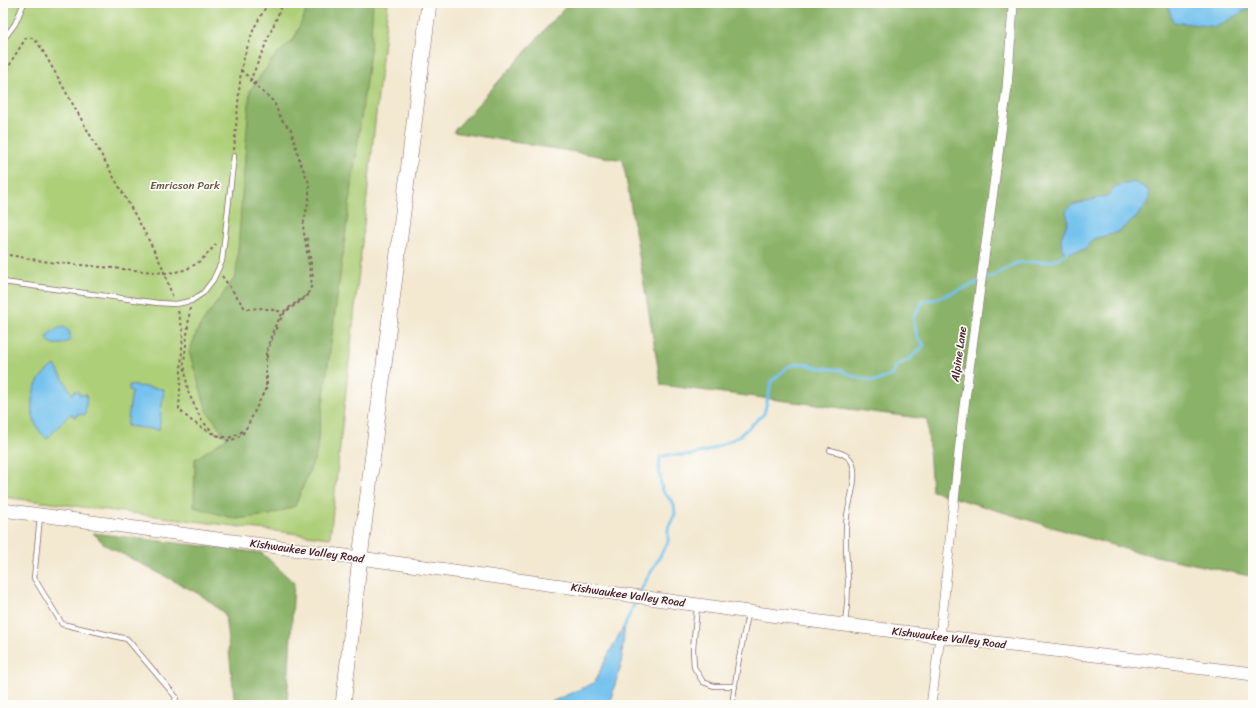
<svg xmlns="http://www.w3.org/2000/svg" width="1256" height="708" viewBox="0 0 1256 708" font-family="Sriracha,sans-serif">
<rect width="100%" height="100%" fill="#fdfcf7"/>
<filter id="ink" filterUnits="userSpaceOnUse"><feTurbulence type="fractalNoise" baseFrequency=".025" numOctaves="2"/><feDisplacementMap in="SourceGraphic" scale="8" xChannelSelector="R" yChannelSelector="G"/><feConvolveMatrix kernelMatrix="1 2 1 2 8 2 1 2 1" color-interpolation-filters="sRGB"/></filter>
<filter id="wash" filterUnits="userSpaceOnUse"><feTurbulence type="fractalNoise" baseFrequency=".012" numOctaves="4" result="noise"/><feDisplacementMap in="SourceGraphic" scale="16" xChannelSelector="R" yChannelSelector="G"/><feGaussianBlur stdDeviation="0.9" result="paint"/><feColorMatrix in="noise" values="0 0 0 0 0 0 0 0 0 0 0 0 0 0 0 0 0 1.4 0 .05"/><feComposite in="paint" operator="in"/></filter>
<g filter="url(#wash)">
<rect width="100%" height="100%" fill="#f3e8d0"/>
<polygon fill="#adcf78" stroke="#7c7752" points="3,3 388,3 330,538 3,497"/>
<g fill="#8ab268" stroke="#6a684a">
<polygon points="307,3 373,3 370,51 316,455 295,506 270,515 236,519 194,507 195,459 227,438 207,411 189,352 199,327 236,276 250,90 276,55 294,39 305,14"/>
<polygon points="569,3 1253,3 1253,587 1250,576 1132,551 932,491 927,419 661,385 623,160 453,132"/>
<polygon points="93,533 262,553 294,583 287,705 235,705 225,614 201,595 105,545"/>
</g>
<g fill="#74c2ee" stroke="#5f708c">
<polygon points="1167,3 1253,3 1253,6 1216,27 1173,22"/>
<polygon points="1134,182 1149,190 1149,200 1137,217 1118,232 1093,239 1085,249 1068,253 1062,250 1061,238 1068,221 1066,211 1072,205 1109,195 1115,186"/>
<path d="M 63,327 C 69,329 71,333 70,340 C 51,353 34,334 63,327 Z"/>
<path d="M 55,365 L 72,394 L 74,394 L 74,391 L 79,392 L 79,395 L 87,395 L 85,415 L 77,414 L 76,417 L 72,416 L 72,414 L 70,414 L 47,439 C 43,435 38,430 36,425 C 26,402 34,377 55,365 Z"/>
<polygon points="129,385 164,389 159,430 127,426 132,391 129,390"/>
<polygon points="625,624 621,665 609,705 547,705 551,702 594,683 607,657"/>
</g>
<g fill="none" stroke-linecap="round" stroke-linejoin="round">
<g stroke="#74c2ee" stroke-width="3">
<polyline points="639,593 668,542 668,528 675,514 674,504 662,490 659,470 660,457 668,455 691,455 708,451 738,437 764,414 772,381 789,366 802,363 815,367 841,370 855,377 876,381 892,375 897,365 910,359 924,345 917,337 913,318 924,300 933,300 965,288 993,276 1016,263 1052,261 1068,253"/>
<polyline points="624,627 636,600"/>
</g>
</g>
</g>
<g filter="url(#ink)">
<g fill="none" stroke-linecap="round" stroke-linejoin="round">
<g stroke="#856565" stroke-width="6">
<g id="lane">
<polyline points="3,40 15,24 24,3"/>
<polyline points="3,282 158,303 176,304 191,301 203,293 213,280 222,261 234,156"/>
<path d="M 830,450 C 837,452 845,453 850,459 C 860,472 849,501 847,516 C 844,538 847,559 848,581 C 848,595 847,610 845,624"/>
<polyline points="40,517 34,578 62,624 127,639 176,697 174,705"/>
<polyline points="697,607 693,649 694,667 703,682 714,686 735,686"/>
<polyline points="732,705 738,664 748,614"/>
</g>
</g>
<g stroke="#856565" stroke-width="10">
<polyline id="street" points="931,705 940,637 963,414 1007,88 1013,6"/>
</g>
<g stroke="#856565" stroke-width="14">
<polyline id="secondary" points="3,510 360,558 828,623 1253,674"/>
</g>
<g stroke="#856565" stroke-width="16">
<polyline id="primary" points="343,705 360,558 429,3"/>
</g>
<g stroke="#856565" stroke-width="2" stroke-dasharray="3 3" stroke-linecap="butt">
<polyline points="241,70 256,84"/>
<path d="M 3,82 L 12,60 L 26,38 C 34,35 39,45 43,51 L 144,231 L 162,266 L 173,298"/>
<polyline points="234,150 241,70 245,54 254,28 268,3"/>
<polyline points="307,238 313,277"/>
<path d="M 3,254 L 49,262 L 165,273 C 190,272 200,263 216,244"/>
<polyline points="222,276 244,307 247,309 262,308 283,312"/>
<polyline points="190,308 184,363 188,392 202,421 216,435 229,438 240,433 244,429"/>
<path d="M 178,311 L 183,331 L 179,409 C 192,424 212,434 230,441 L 242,435 L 248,425 L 263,394 L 266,388 L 266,352 L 274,328 L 283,312 L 307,295 L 312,285 L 303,226 L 309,198 L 309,183 L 300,162 L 291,130 L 281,119 L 274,102 L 250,81 L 283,3"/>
<polyline points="280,320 285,312 305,298 309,294"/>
<polyline points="267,358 267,352 277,326"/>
<polyline points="263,396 267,387 267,376"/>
</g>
<use href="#lane" stroke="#fff" stroke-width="4.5"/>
<use href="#street" stroke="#fff" stroke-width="9"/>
<use href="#secondary" stroke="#fff" stroke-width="13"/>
<use href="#primary" stroke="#fff" stroke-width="15"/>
</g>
</g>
<g text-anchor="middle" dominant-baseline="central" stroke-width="3.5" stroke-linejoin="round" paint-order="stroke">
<g font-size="11" fill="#685442" stroke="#fdfcf7">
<text x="185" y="185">Emricson Park</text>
</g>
<g font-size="11" fill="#4a1f2b" stroke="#fdfcf7">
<text transform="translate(959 354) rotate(-82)">Alpine Lane</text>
<text transform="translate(307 551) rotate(8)">Kishwaukee Valley Road</text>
<text transform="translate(628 595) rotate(8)">Kishwaukee Valley Road</text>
<text transform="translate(949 638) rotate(7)">Kishwaukee Valley Road</text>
</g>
</g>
<rect width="1256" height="708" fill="none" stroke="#fdfcf7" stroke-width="16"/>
</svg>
